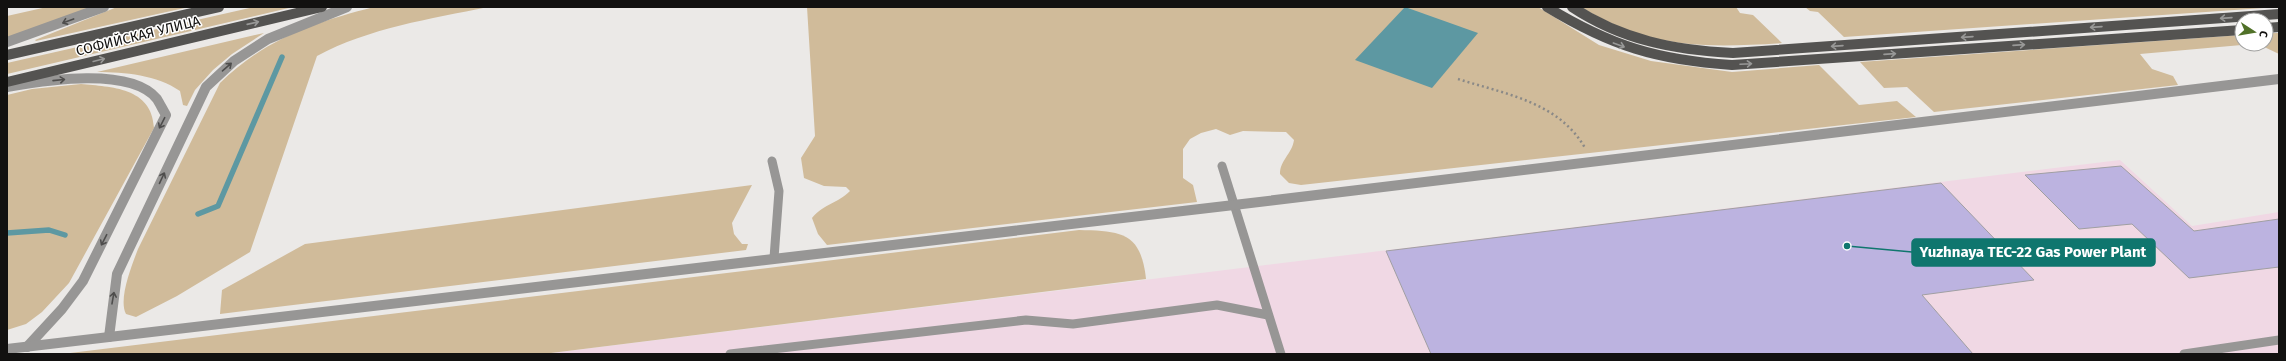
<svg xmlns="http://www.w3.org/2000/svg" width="2286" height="361" viewBox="0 0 2286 361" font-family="'Fira Sans',sans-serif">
<rect width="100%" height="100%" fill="#ebe9e7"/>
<polygon fill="#f0d8e4" points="2120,160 2192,226 2279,212 2279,354 543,354"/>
<g fill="#d0bb9a">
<polygon points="47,7 93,7 7,38 7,16"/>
<polygon points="117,7 189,7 36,41 35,40"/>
<polygon points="254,7 293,7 7,74 7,63"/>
<path d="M 374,7 L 488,7 C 430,19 369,28 317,56 L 250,252 L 177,296 L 136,317 L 126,314 C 118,299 132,265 138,249 L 220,83 C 265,39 315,22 374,7 Z"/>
<path d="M 807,7 L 1538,7 L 1599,45 L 1651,61 L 1732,72 L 1819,65 L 1859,105 L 1897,101 L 1916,117 L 1301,185 L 1289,183 L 1280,174 C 1280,160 1292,154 1294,140 L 1286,132 L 1243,131 L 1230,135 L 1216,129 L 1201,133 L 1190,139 L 1183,149 L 1183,178 L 1193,185 L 1197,202 L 827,245 L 818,234 L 812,218 C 825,203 837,204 850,191 L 846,187 L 824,186 L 804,178 L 801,158 L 815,136 Z"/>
<path d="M 1581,7 L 1736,7 L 1740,13 L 1753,15 L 1782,43 C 1705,48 1650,49 1581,7 Z"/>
<polygon points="1805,7 2278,7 1844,37 1818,12 1810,11"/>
<path d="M 264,33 L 232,54 L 213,70 L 195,90 L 187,106 L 183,105 L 180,91 C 157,75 125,72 97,72 Z"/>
<polygon points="2266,33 2279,33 2279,54 2258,44 2266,44"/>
<polygon points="2242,35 2242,44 2253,44 2140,54 2152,69 2173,76 2178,85 1934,112 1907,87 1884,88 1860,62"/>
<path d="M 81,84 C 111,87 152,87 154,128 L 69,283 L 42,312 L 26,324 L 7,330 L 7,95 L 32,89 Z"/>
<polygon points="752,185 732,223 734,234 742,244 748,244 746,250 220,314 222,290 305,244"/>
<path d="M 1079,230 C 1121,231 1141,232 1146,279 L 543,354 L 62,354 Z"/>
</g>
<polygon fill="#5d98a2" points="1405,7 1478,33 1432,88 1355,60"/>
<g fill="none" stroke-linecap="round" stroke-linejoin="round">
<g stroke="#5d98a2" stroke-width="5.5">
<polyline points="198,214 218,206 282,57"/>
<polyline points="7,233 49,230 65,235"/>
</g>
</g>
<g fill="#bcb3e0" stroke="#a09fa2">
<polygon points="2121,166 2194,231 2279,219 2279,267 2189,278 2132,224 2079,229 2025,175"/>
<polygon points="1941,183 2034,280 1922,295 1973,354 1431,354 1386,251"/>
</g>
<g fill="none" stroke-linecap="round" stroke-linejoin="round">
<path stroke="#8a8987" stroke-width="2.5" stroke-dasharray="2 3" stroke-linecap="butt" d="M 1458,79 C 1505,94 1559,102 1585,148"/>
<g stroke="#979695" stroke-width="9">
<polyline points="772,161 779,191 774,258"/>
<polyline points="1222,166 1281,354"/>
<polyline points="730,354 1026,320 1073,324 1217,305 1268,315"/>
<polyline points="2184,354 2279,340"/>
</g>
<g stroke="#979695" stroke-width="10">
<path d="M 7,87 C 43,81 130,66 157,99 C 160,104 163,110 166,115 L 83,281 L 62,309 L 27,347"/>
<polyline points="109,337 117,274 206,87 234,61 268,39 347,7"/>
<polyline points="7,349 1234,205 2279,79"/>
</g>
<polyline stroke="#979695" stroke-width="10" points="7,42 104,7"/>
<g stroke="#545351" stroke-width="10">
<path d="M 1547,7 C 1611,46 1657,60 1732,65 L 2242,30"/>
<path d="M 1572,7 C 1622,40 1674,50 1733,53 L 2279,14"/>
<polyline points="2266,28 2279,27"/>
<polyline points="7,55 219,7"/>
<polyline points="7,82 322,7"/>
</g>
</g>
<defs><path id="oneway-shaft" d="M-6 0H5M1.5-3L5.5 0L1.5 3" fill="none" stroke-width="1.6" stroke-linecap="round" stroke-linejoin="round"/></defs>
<g stroke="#989897">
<use href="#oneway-shaft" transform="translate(2226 18) rotate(176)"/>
<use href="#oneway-shaft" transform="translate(253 23) rotate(-13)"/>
<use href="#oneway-shaft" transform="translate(2096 27) rotate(176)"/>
<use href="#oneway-shaft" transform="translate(1967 37) rotate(176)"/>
<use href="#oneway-shaft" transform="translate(1619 45) rotate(20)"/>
<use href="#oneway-shaft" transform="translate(2019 45) rotate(-4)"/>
<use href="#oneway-shaft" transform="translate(1837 46) rotate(176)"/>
<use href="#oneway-shaft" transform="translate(1890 54) rotate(-4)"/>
<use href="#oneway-shaft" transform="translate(99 60) rotate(-14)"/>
<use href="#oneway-shaft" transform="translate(1746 64) rotate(-3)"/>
</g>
<g stroke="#4e4d4c">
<use href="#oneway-shaft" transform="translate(68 21) rotate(160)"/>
<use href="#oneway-shaft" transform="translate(227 67) rotate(-41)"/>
<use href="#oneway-shaft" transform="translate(59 80) rotate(-6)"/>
<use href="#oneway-shaft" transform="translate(162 123) rotate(117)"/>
<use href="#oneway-shaft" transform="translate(162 178) rotate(-65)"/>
<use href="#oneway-shaft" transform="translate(104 240) rotate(117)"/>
<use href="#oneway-shaft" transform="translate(113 298) rotate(-80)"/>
</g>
<g text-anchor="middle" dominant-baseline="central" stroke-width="3" stroke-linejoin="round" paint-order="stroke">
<g font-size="14" fill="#121110" stroke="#fff">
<text transform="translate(138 36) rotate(-14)">СОФИЙСКАЯ УЛИЦА</text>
</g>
</g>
<path fill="none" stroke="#0f766e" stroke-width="1.5" d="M1847 246L1912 252"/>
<circle fill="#0f766e" stroke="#fff" stroke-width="1.5" cx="1847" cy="246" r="4"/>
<rect fill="#0f766e" stroke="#0f766e" stroke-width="1.5" x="1912" y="239" width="243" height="27" rx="4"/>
<g font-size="15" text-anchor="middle" font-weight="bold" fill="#fff">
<text x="2033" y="257">Yuzhnaya TEC-22 Gas Power Plant</text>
</g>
<rect width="2286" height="361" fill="none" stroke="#121110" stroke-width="16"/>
<g transform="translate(2254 32) rotate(102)"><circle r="19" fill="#ffffff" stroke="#a0a09f"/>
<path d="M0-3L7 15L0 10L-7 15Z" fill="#507128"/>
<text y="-6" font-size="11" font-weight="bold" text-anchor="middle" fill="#121110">С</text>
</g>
</svg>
